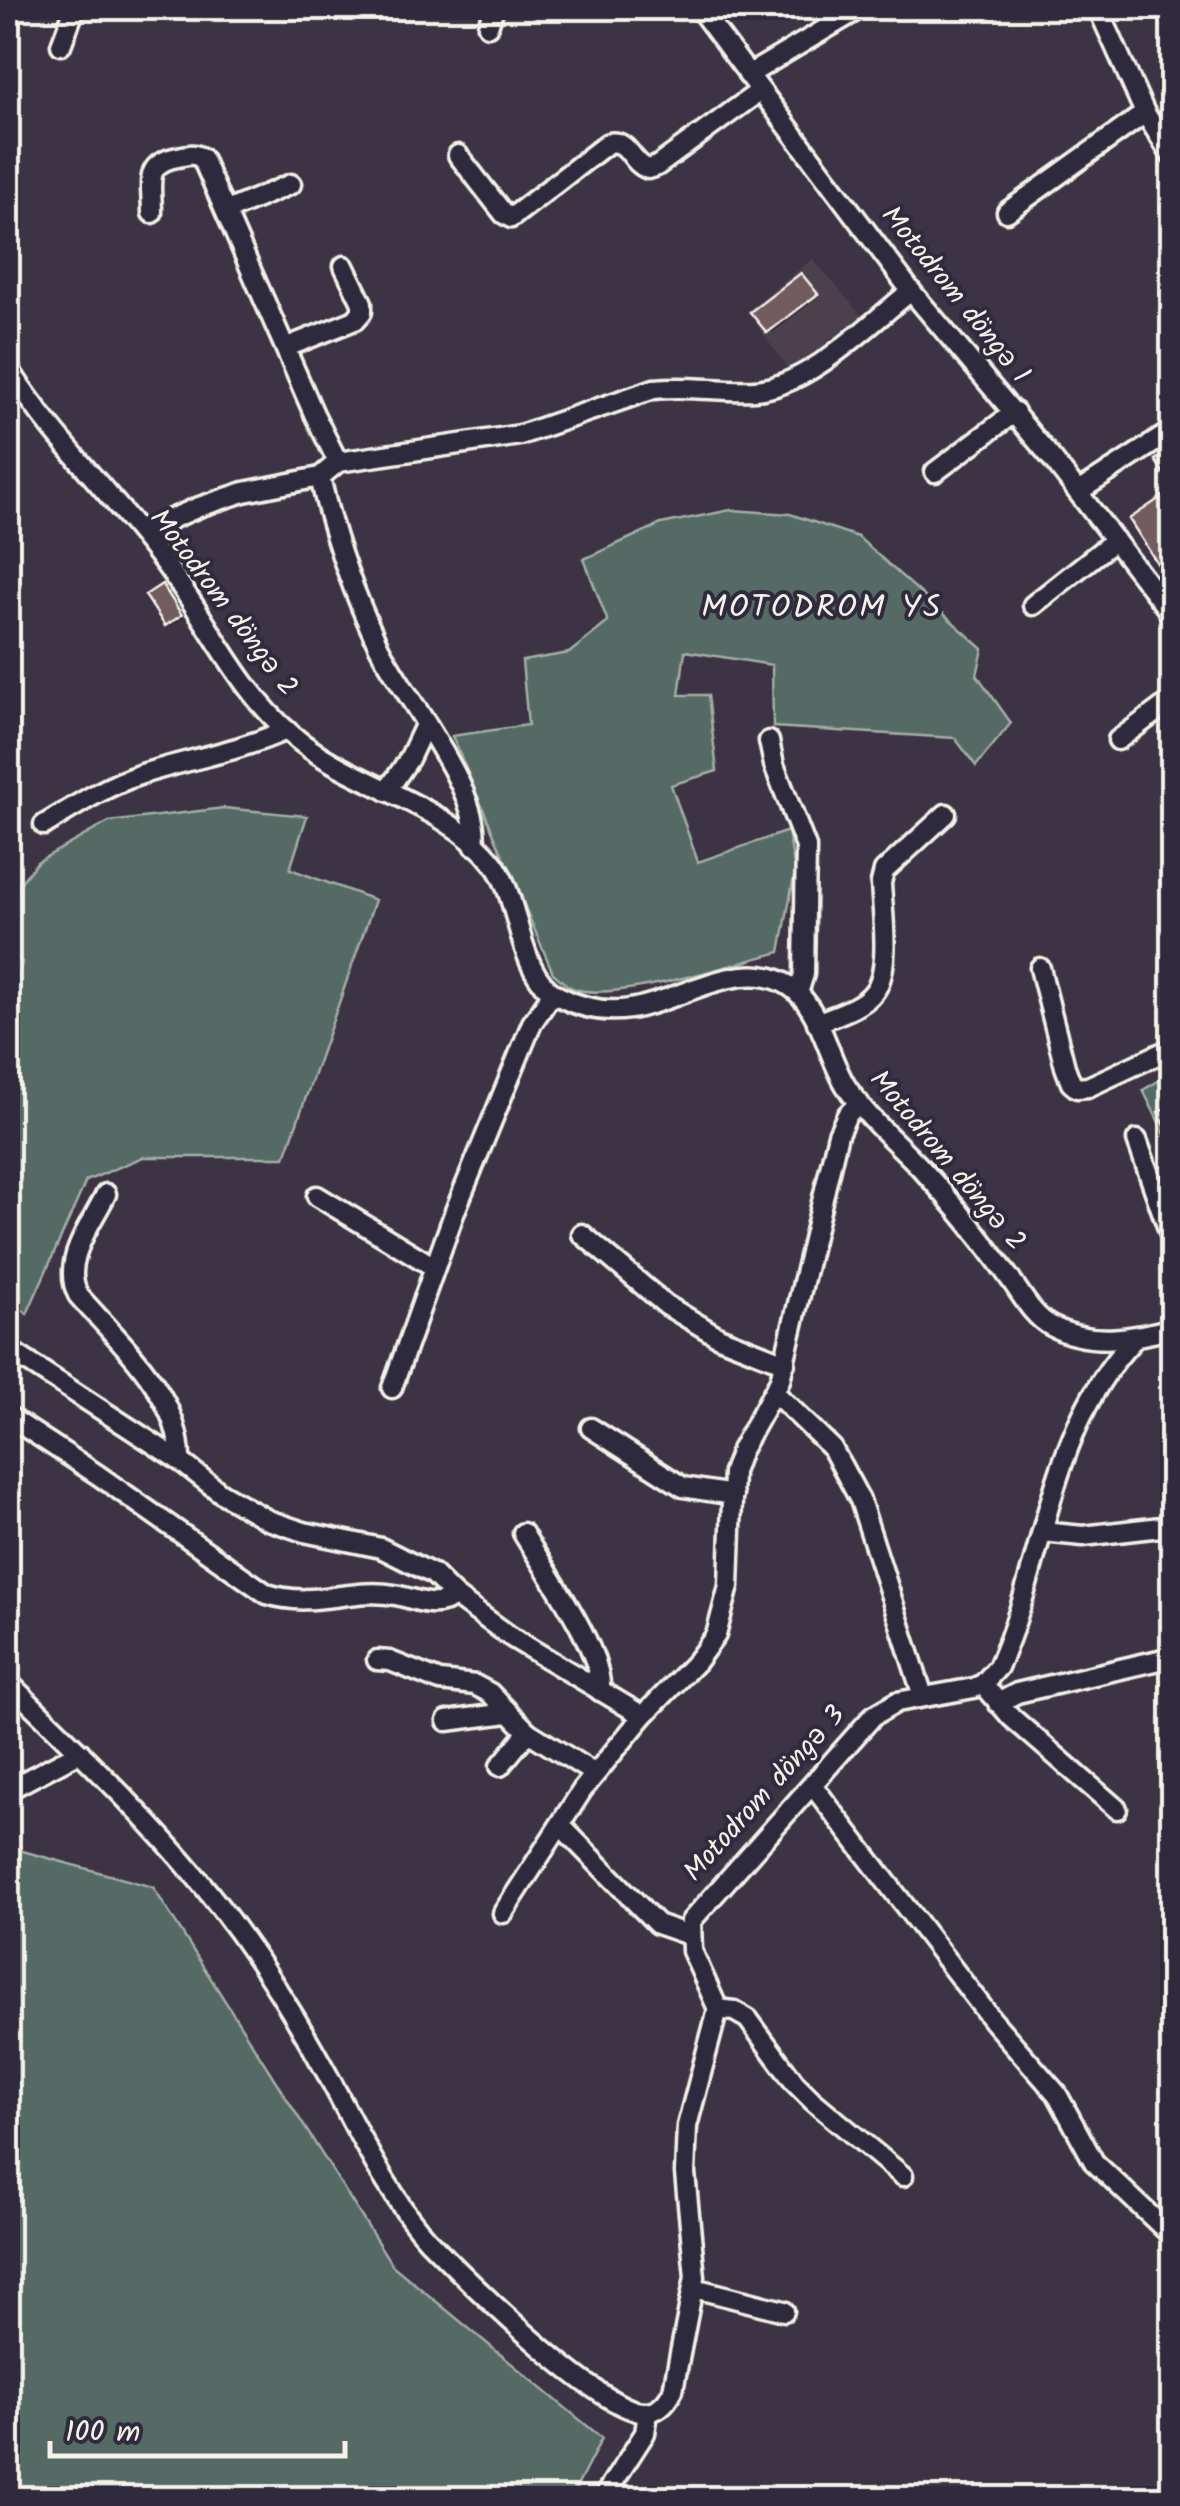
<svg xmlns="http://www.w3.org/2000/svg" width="1180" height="2506" viewBox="0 0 1180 2506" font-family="Kalam,sans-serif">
<rect width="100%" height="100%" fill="#3c3444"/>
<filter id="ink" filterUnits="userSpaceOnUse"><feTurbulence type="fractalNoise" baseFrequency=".01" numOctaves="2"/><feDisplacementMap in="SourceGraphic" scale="20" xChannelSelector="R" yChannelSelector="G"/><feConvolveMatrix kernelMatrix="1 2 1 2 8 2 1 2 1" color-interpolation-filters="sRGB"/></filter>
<g filter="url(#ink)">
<polygon fill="#4c404c" points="813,259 862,316 789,370 747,311"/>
<g fill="#546a65" stroke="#a4aea6" stroke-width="2.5">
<path d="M 731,510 L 790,514 L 858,537 L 983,649 L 977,675 L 1011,723 L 976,766 L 955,738 L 773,727 L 772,665 L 685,651 L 679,695 L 708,695 L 717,771 L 671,785 L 698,862 L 788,831 L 795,871 L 780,952 C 736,963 611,1004 572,988 C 565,985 558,977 553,973 L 452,736 L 528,725 L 522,661 L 569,653 L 608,622 L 584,559 L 661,524 Z"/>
<polygon points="224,808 307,816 290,869 375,900 285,1157 143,1157 86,1181 27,1314 8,1297 8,1019 22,962 8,949 8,898 37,862 109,822"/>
<polygon points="1172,1073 1172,1149 1143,1090"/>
<polygon points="8,1847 153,1887 392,2265 602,2438 571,2498 8,2498"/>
</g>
<g fill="#0007">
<polygon points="802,276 819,296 772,333 769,331"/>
<polygon points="1172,493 1172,576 1166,572 1132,519"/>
<polygon points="162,587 184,617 170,626 167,624"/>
</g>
<g fill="#725c60" stroke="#f4f1e8" stroke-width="2.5">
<polygon points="801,273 818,294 767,333 750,312"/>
<polygon points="1172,449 1172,487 1155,460"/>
<polygon points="1172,490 1172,568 1164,574 1129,519"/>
<polygon points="162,584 182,615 165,626 145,595"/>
<polygon points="1172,1105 1172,1139 1158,1112"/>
</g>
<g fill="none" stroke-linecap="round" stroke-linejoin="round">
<g stroke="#f4f1e8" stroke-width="25">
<g id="minor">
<polyline points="699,8 911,291 1054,461 1172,615"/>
<polyline points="1098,8 1145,113 1172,156"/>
<polyline points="488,26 494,8"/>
<polyline points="61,45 75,8"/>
<polyline points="748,75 861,8"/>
<path d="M 458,155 L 504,214 L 511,218 L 608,143 C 630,139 630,163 648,169 L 657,166 L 760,91"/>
<polyline points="227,211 291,184"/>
<polyline points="1007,212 1145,113"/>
<path d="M 152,213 C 152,183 143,163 178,157 C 188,155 193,153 202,158 L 314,414 L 338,462"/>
<polyline points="287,347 355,320 362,312 362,303 344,266"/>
<path d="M 8,367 C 56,444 121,502 173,575 C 212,628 241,693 292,735 C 351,786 446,802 494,864 C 521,900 517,975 558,996 C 581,1008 605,1013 630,1009 C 681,1002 749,950 796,991 C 822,1015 828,1057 846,1086 C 865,1116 895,1141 919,1166 C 951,1201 981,1237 1008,1276 C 1021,1293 1032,1316 1051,1326 C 1089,1346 1133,1339 1172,1328"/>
<polyline points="935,472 1015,412"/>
<path d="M 320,477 C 333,536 352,590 378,645 C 402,694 483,792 474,845"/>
<polyline points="1078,492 1167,434"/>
<path d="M 144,537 L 171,519 L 199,507 L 244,492 L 320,477 L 338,462 L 520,435 L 654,389 C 688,385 722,392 755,390 C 808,387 870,323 911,291"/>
<polyline points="1033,605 1115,540"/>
<polyline points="1118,740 1172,700"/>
<polyline points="769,741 774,765 806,847 804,974 798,993"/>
<polyline points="387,791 409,759 426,723"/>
<path d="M 44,825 C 75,806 107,785 142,774 C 190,759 240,751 286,730"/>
<polyline points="1040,968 1065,1067 1071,1083 1077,1088 1088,1087 1172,1048"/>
<path d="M 817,1023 C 835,1015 861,1008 873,993 C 892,972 882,910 881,883 L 884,871 L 946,814"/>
<polyline points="1137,1140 1172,1240"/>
<path d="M 106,1194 C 91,1225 61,1261 78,1295 C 119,1342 181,1395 180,1461"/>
<polyline points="317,1196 434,1267"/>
<polyline points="582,1234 666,1305 719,1337 785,1363"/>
<polyline points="8,1349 180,1461 221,1493 268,1520 304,1532 381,1548 433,1574 455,1596 511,1637 643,1716"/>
<polyline points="392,1388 455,1211 532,1023 552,994"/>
<polyline points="775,1393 832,1448 860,1500 923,1696"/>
<path d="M 8,1416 L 98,1475 L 267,1594 C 315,1609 351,1587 395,1595 C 418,1599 434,1611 455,1596"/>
<polyline points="591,1428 683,1487 733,1495"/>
<polyline points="1042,1532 1083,1536 1170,1526"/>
<path d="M 523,1533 C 544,1569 604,1651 600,1691"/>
<polyline points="377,1660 390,1661 440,1681 475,1685 490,1693 528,1732 595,1774"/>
<path d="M 8,1682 C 74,1747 142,1811 201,1883 C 249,1942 290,2006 326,2072 C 348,2112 367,2154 392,2191 C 402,2208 415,2226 428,2240 C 462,2275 601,2414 645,2412 C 659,2412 667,2402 673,2390 L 695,2277 L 685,2173 L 687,2126 L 718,2009 L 692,1951 L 691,1921 L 873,1716 L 897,1702 L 974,1688 L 983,1684 L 998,1667 C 1046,1560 1049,1427 1134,1339"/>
<polyline points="983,1684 1011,1717 1117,1809"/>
<polyline points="998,1703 1017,1693 1172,1657"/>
<polyline points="447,1721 507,1713"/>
<polyline points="500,1766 528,1732"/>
<polyline points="813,1786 993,2021 1057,2094 1094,2162 1172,2236"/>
<polyline points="8,1790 80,1752"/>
<polyline points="561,1826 657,1924 689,1935"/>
<polyline points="503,1913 583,1789 643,1716 696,1662 716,1635 729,1586 733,1472 741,1450 780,1380 838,1134 847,1115 859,1103"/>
<polyline points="718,2009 734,2011 748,2019 795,2083 813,2101 903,2176"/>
<polyline points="694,2288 784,2311"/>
<polyline points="603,2498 645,2433 648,2413"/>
</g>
</g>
<use href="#minor" stroke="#2f2a3d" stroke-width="18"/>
</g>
</g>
<g text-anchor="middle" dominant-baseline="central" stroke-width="8" stroke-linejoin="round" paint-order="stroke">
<g font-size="28" fill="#f4f1e8" stroke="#2f2a3d">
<text transform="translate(955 295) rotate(51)">Motodrom döngə 1</text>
<text transform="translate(223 603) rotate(53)">Motodrom döngə 2</text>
<text transform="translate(947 1161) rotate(50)">Motodrom döngə 2</text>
<text transform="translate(765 1794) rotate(-48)">Motodrom döngə 3</text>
</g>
<g font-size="32" letter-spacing="2.5" fill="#f4f1e8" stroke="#2f2a3d">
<text x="822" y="608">MOTODROM YS</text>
</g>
</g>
<rect width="1180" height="2506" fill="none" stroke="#2f2a3d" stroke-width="40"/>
<rect x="20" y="20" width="1140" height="2466" fill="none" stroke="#f4f1e8" stroke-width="4" filter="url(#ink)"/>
<path d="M50 2441v15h295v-15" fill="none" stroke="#f4f1e8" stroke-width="5"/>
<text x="65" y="2441" font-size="30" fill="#f4f1e8" stroke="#2f2a3d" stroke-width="8" paint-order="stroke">100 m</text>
</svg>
